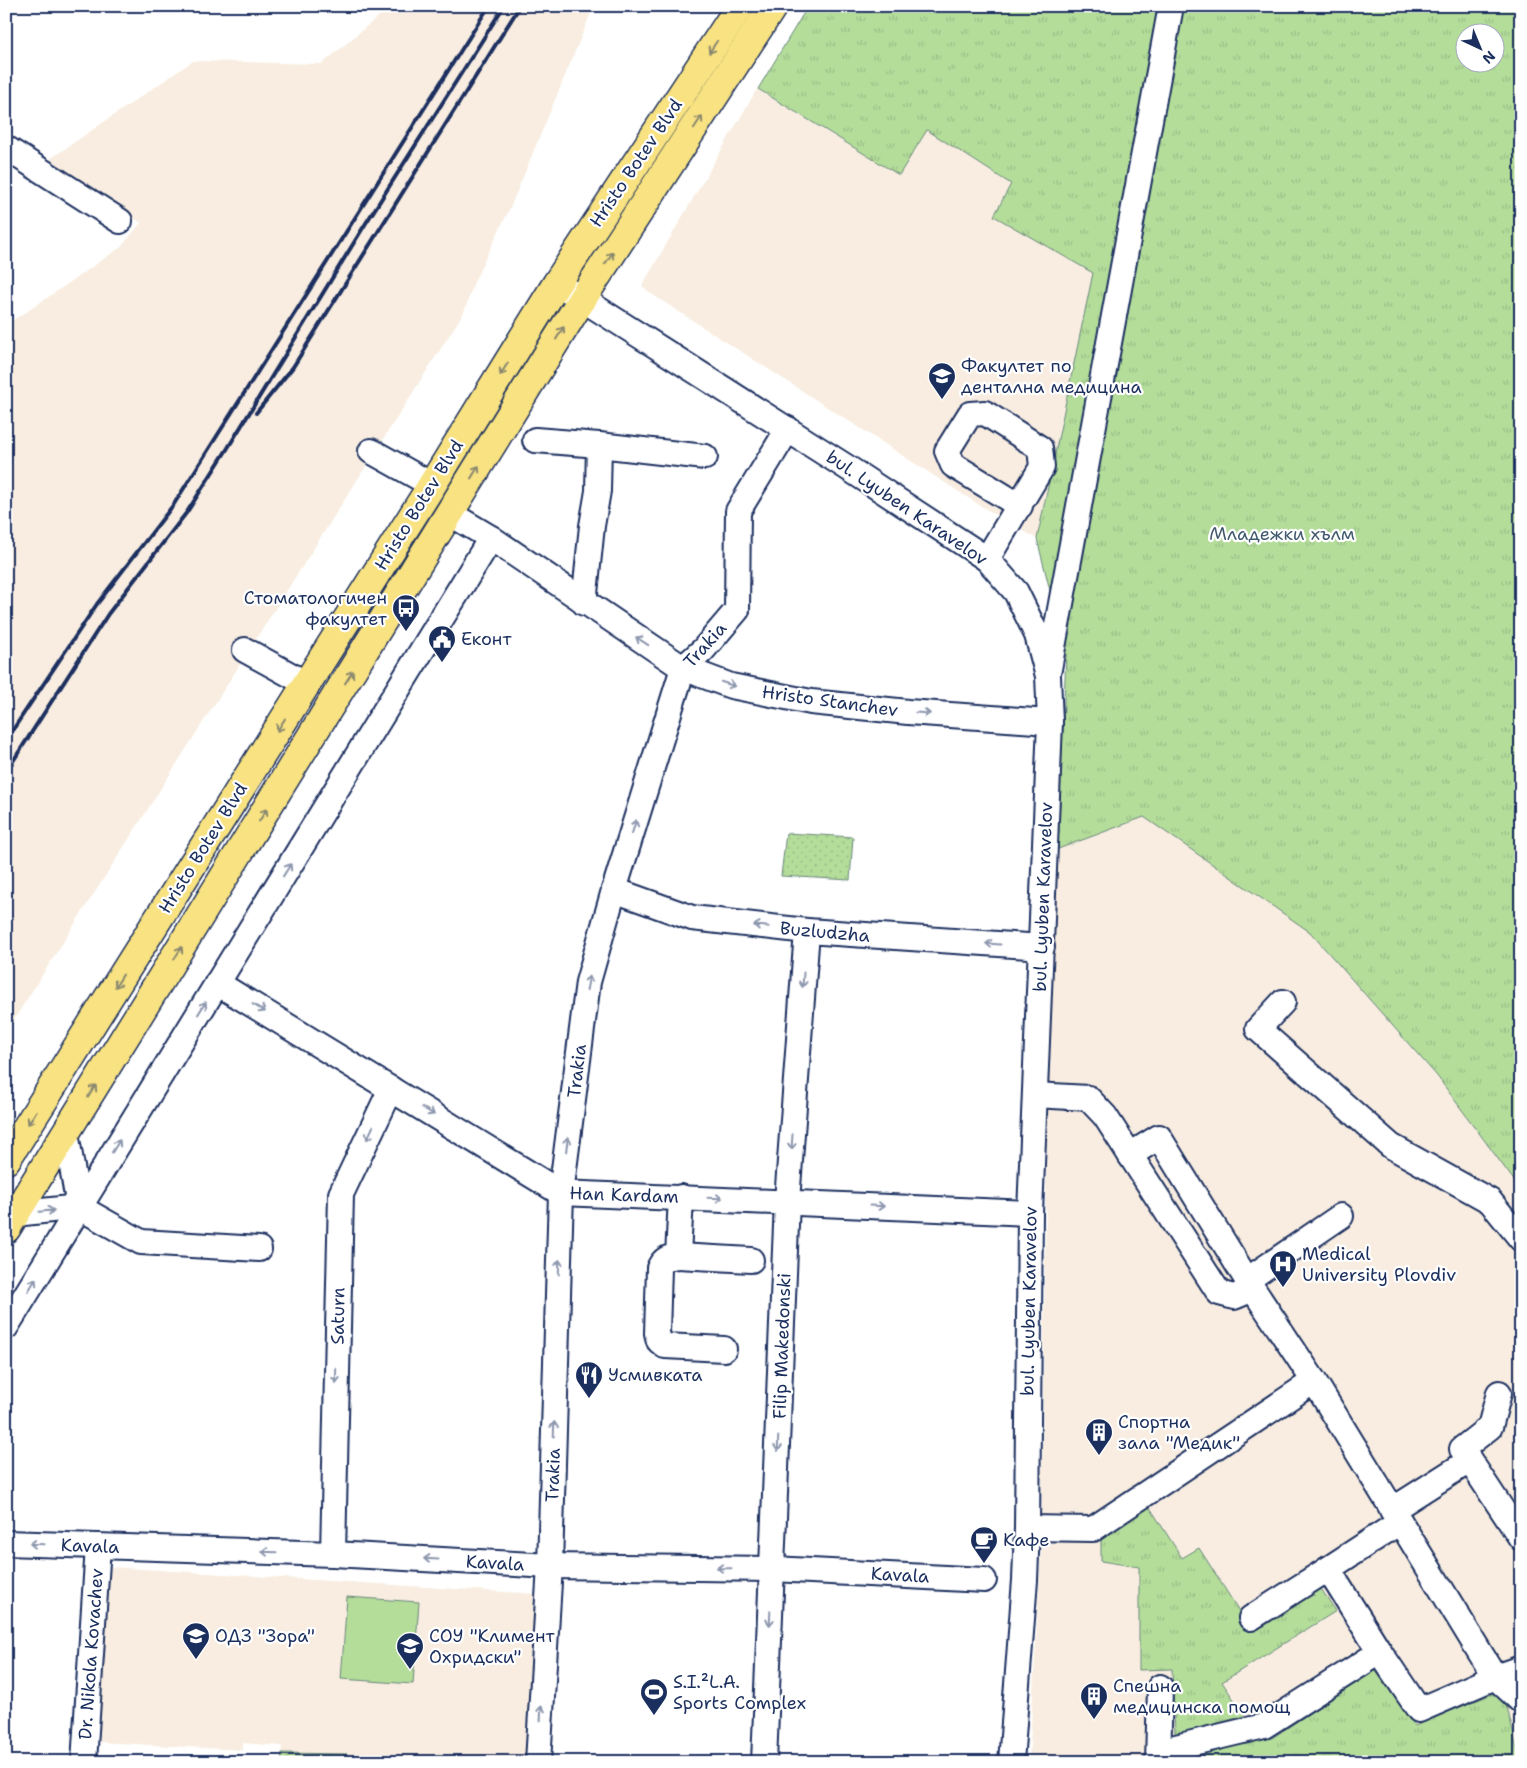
<svg xmlns="http://www.w3.org/2000/svg" width="1527" height="1768" viewBox="0 0 1527 1768" font-family="'Shantell Sans',sans-serif">
<defs>
<pattern id="grass-dots" width="8" height="8" patternUnits="userSpaceOnUse" patternTransform="scale(1.25)"><rect width="8" height="8" fill="#b4dd9a"/><path d="M2 2h.1M6 6h.1" fill="none" stroke="#9abe87" stroke-width="1.8" stroke-linecap="round"/></pattern>
<pattern id="park-tufts" width="24" height="20" patternUnits="userSpaceOnUse" patternTransform="scale(1.25)"><rect width="24" height="20" fill="#b4dd9a"/><path d="M3 7l-1-3M5 7V3M7 7l1-3M15 17l-1-3M17 17v-4M19 17l1-3" fill="none" stroke="#9abe87"/></pattern>
</defs>
<rect width="100%" height="100%" fill="#fff"/>
<filter id="ink" filterUnits="userSpaceOnUse"><feTurbulence type="fractalNoise" baseFrequency=".02" numOctaves="2"/><feDisplacementMap in="SourceGraphic" scale="10" xChannelSelector="R" yChannelSelector="G"/><feConvolveMatrix kernelMatrix="1 2 1 2 8 2 1 2 1" color-interpolation-filters="sRGB"/></filter>
<g filter="url(#ink)">
<g fill="#f8ede0">
<polygon points="391,6 594,6 510,208 474,282 464,312 6,1032 6,324 25,313 121,247 141,223 50,159 193,61 322,64"/>
<polygon points="757,89 899,175 927,130 1011,184 995,216 1093,273 1037,539 981,506 653,295 642,286"/>
<polygon points="1144,816 1310,932 1437,1076 1521,1190 1521,1762 1029,1762 1041,1553 1047,1122 1058,849"/>
<polygon points="110,1567 537,1594 526,1762 281,1762 282,1746 242,1743 242,1750 99,1742"/>
</g>
<g fill="url(#grass-dots)" stroke="#68867c">
<polygon points="786,833 853,837 850,880 781,876"/>
<polygon points="282,1753 347,1754 346,1762 281,1762"/>
</g>
<g fill="url(#park-tufts)" stroke="#68867c" fill-rule="evenodd">
<path d="M 808,6 L 1521,6 L 1521,1190 L 1437,1076 L 1310,932 L 1144,817 L 1058,849 L 1066,654 L 1037,539 L 1093,273 L 994,216 L 1011,184 L 927,130 L 899,175 L 758,89 ZM 1464,32 L 1494,32 L 1494,62 L 1464,62 Z"/>
<polygon points="1149,1506 1182,1558 1199,1548 1251,1630 1319,1586 1336,1611 1222,1682 1245,1716 1175,1734 1172,1669 1139,1670 1139,1567 1101,1561 1101,1536"/>
<polygon points="1375,1670 1415,1726 1492,1694 1502,1686 1520,1762 1172,1762 1172,1760 1272,1738"/>
</g>
<polygon fill="#b4dd9a" stroke="#68867c" points="347,1597 419,1602 413,1684 341,1679"/>
<g fill="none" stroke-linecap="round" stroke-linejoin="round">
<g stroke="#1b2f5e" stroke-width="28">
<g id="minor">
<polyline points="6,148 120,221"/>
<polyline points="557,283 848,468 987,559 1016,592 1037,635 1048,676 1050,722 1030,1213 1027,1528 1025,1580 1011,1762"/>
<polyline points="535,440 599,445 598,491 592,526 584,603"/>
<polyline points="599,445 705,457"/>
<polyline points="371,451 432,485"/>
<polyline points="449,513 491,538 683,668 731,686 811,702 908,712 1050,722"/>
<polyline points="987,559 1042,467 1040,448 985,413 970,414 947,451 953,465 1020,506"/>
<polyline points="245,650 307,684"/>
<polyline points="1049,669 1171,6"/>
<polyline points="614,890 692,918 807,931 1042,947"/>
<polyline points="217,983 561,1193 1030,1213"/>
<polyline points="1283,1002 1258,1029 1391,1146 1490,1201 1521,1239"/>
<polyline points="1035,1095 1088,1098 1105,1116 1219,1293 1234,1297 1253,1289"/>
<polyline points="66,1133 79,1207"/>
<polyline points="1130,1155 1159,1137 1247,1280 1314,1381"/>
<path d="M 681,1197 L 678,1256 C 668,1257 663,1259 659,1268 L 657,1333 L 659,1341 L 665,1346 L 724,1349"/>
<polyline points="79,1207 141,1242 259,1249"/>
<polyline points="15,1214 79,1207"/>
<polyline points="678,1256 751,1260"/>
<polyline points="1247,1280 1341,1216"/>
<polyline points="6,1327 491,538"/>
<polyline points="1499,1393 1490,1427 1462,1449 1521,1538"/>
<polyline points="1392,1510 1469,1461"/>
<polyline points="1027,1528 1093,1529 1314,1381 1495,1677 1521,1701"/>
<polyline points="6,1543 333,1554 550,1566 773,1569 984,1580"/>
<polyline points="333,1554 341,1194 391,1089"/>
<polyline points="1251,1618 1328,1569"/>
<polyline points="1380,1652 1419,1710 1495,1677 1521,1668"/>
<polyline points="1159,1751 1264,1726 1380,1652 1328,1569 1400,1522"/>
<polyline points="84,1762 98,1546"/>
<polyline points="538,1762 550,1566 561,1193 588,982 614,890 683,668 703,650 737,610 738,511 788,429"/>
<polyline points="764,1762 787,1201 807,931"/>
<polyline points="1158,1762 1160,1687"/>
</g>
</g>
<g stroke="#1b2f5e" stroke-width="31">
<g id="major">
<polyline points="6,1160 432,485 557,283 740,6"/>
<polyline points="6,1229 582,299 773,6"/>
</g>
</g>
<use href="#minor" stroke="#fff" stroke-width="24"/>
<use href="#major" stroke="#f8e281" stroke-width="28"/>
<g stroke="#1b2f5e" stroke-width="4">
<polyline points="256,413 293,367 520,6"/>
<polyline points="6,740 97,604 174,504 489,6"/>
<polyline points="6,772 108,614 187,512 226,451 366,223 504,6"/>
</g>
</g>
<defs><path id="oneway-shaft" d="M-6 0H5M1.5-3L5.5 0L1.5 3" fill="none" stroke-width="1.6" stroke-linecap="round" stroke-linejoin="round" transform="scale(1.25)"/></defs>
<g stroke="#8a8870">
<use href="#oneway-shaft" transform="translate(713 47) rotate(124)"/>
<use href="#oneway-shaft" transform="translate(698 122) rotate(-57)"/>
<use href="#oneway-shaft" transform="translate(609 258) rotate(-56)"/>
<use href="#oneway-shaft" transform="translate(560 333) rotate(-58)"/>
<use href="#oneway-shaft" transform="translate(504 369) rotate(122)"/>
<use href="#oneway-shaft" transform="translate(475 472) rotate(-58)"/>
<use href="#oneway-shaft" transform="translate(349 677) rotate(-58)"/>
<use href="#oneway-shaft" transform="translate(281 725) rotate(122)"/>
<use href="#oneway-shaft" transform="translate(263 815) rotate(-58)"/>
<use href="#oneway-shaft" transform="translate(178 953) rotate(-58)"/>
<use href="#oneway-shaft" transform="translate(119 981) rotate(122)"/>
<use href="#oneway-shaft" transform="translate(92 1091) rotate(-58)"/>
<use href="#oneway-shaft" transform="translate(32 1118) rotate(122)"/>
</g>
<g stroke="#8d97ae">
<use href="#oneway-shaft" transform="translate(642 641) rotate(-147)"/>
<use href="#oneway-shaft" transform="translate(728 684) rotate(18)"/>
<use href="#oneway-shaft" transform="translate(923 713) rotate(4)"/>
<use href="#oneway-shaft" transform="translate(634 827) rotate(-73)"/>
<use href="#oneway-shaft" transform="translate(287 870) rotate(-58)"/>
<use href="#oneway-shaft" transform="translate(761 926) rotate(-174)"/>
<use href="#oneway-shaft" transform="translate(993 944) rotate(-176)"/>
<use href="#oneway-shaft" transform="translate(803 980) rotate(94)"/>
<use href="#oneway-shaft" transform="translate(588 983) rotate(-79)"/>
<use href="#oneway-shaft" transform="translate(202 1008) rotate(-58)"/>
<use href="#oneway-shaft" transform="translate(259 1008) rotate(31)"/>
<use href="#oneway-shaft" transform="translate(428 1111) rotate(31)"/>
<use href="#oneway-shaft" transform="translate(370 1133) rotate(115)"/>
<use href="#oneway-shaft" transform="translate(792 1142) rotate(94)"/>
<use href="#oneway-shaft" transform="translate(567 1144) rotate(-83)"/>
<use href="#oneway-shaft" transform="translate(116 1146) rotate(-58)"/>
<use href="#oneway-shaft" transform="translate(715 1198) rotate(2)"/>
<use href="#oneway-shaft" transform="translate(877 1206) rotate(3)"/>
<use href="#oneway-shaft" transform="translate(47 1211) rotate(-6)"/>
<use href="#oneway-shaft" transform="translate(559 1267) rotate(-88)"/>
<use href="#oneway-shaft" transform="translate(32 1285) rotate(-59)"/>
<use href="#oneway-shaft" transform="translate(336 1376) rotate(91)"/>
<use href="#oneway-shaft" transform="translate(554 1429) rotate(-88)"/>
<use href="#oneway-shaft" transform="translate(778 1444) rotate(92)"/>
<use href="#oneway-shaft" transform="translate(37 1544) rotate(-178)"/>
<use href="#oneway-shaft" transform="translate(269 1552) rotate(-178)"/>
<use href="#oneway-shaft" transform="translate(431 1559) rotate(-177)"/>
<use href="#oneway-shaft" transform="translate(724 1568) rotate(-179)"/>
<use href="#oneway-shaft" transform="translate(770 1618) rotate(93)"/>
<use href="#oneway-shaft" transform="translate(541 1713) rotate(-87)"/>
</g>
</g>
<defs>
<g id="university-pin" transform="scale(1.4375)"><path d="M0 17L-7.5 6A9.5 9.5 0 1 1 7.5 6Z" fill="#1b2f5e" stroke="#fff"/><path d="M0-5L7-2L0 1L-7-2ZM-4 1L0 2.5L4 1V4Q0 6-4 4Z" fill="#fff"/></g>
<g id="bus-pin" transform="scale(1.4375)"><path d="M0 17L-7.5 6A9.5 9.5 0 1 1 7.5 6Z" fill="#1b2f5e" stroke="#fff"/><path d="M-5-6H5V4H4V6H2V4H-2V6H-4V4H-5ZM-3.5-4V0h7V-4ZM-3.5 1.2v1.5H-2V1.2ZM2 1.2v1.5H3.5V1.2Z" fill="#fff"/></g>
<g id="civic-pin" transform="scale(1.4375)"><path d="M0 17L-7.5 6A9.5 9.5 0 1 1 7.5 6Z" fill="#1b2f5e" stroke="#fff"/><path d="M-.6-6.5H3V-4.5H.6V-3L4-1V1h2V6H-6V1h2V-1L-.6-3ZM-1.2 2.5V6h2.4V2.5Z" fill="#fff"/></g>
<g id="hospital-pin" transform="scale(1.4375)"><path d="M0 17L-7.5 6A9.5 9.5 0 1 1 7.5 6Z" fill="#1b2f5e" stroke="#fff"/><path d="M-5-5h3v3.5h4V-5h3V5h-3V1.5h-4V5h-3Z" fill="#fff"/></g>
<g id="restaurant-pin" transform="scale(1.4375)"><path d="M0 17L-7.5 6A9.5 9.5 0 1 1 7.5 6Z" fill="#1b2f5e" stroke="#fff"/><path d="M-5-6h1v4h1v-4h1v4h1v-4h1v5L-1.5 .5V6h-2V.5L-5-1ZM5-6V6H3V1.5H1.5Q1.5-4 5-6Z" fill="#fff"/></g>
<g id="building-pin" transform="scale(1.4375)"><path d="M0 17L-7.5 6A9.5 9.5 0 1 1 7.5 6Z" fill="#1b2f5e" stroke="#fff"/><path d="M-4-6H4V6H1V3H-1V6H-4ZM-2.5-4.3h1.7v1.8h-1.7ZM.8-4.3h1.7v1.8H.8ZM-2.5-1h1.7V.8h-1.7ZM.8-1h1.7V.8H.8Z" fill="#fff"/></g>
<g id="cafe-pin" transform="scale(1.4375)"><path d="M0 17L-7.5 6A9.5 9.5 0 1 1 7.5 6Z" fill="#1b2f5e" stroke="#fff"/><path d="M-5.5-4.5H6V0H3Q3 3.5 0 3.5H-2.5Q-5.5 3.5-5.5 0ZM3-3.2v2h1.7v-2ZM-6 4.5H4V6H-6Z" fill="#fff"/></g>
<g id="school-pin" transform="scale(1.4375)"><path d="M0 17L-7.5 6A9.5 9.5 0 1 1 7.5 6Z" fill="#1b2f5e" stroke="#fff"/><path d="M0-5L7-2L0 1L-7-2ZM-4 1L0 2.5L4 1V4Q0 6-4 4Z" fill="#fff"/></g>
<g id="stadium-pin" transform="scale(1.4375)"><path d="M0 17L-7.5 6A9.5 9.5 0 1 1 7.5 6Z" fill="#1b2f5e" stroke="#fff"/><path d="M0-5a6.5 5 0 1 0 0 10a6.5 5 0 1 0 0-10ZM-3.5-1.8h7v3.6h-7Z" fill="#fff"/></g>
</defs>
<g fill-rule="evenodd">
<use href="#university-pin" x="942" y="376"/>
<use href="#bus-pin" x="406" y="608"/>
<use href="#civic-pin" x="442" y="639"/>
<use href="#hospital-pin" x="1283" y="1264"/>
<use href="#restaurant-pin" x="589" y="1375"/>
<use href="#building-pin" x="1099" y="1432"/>
<use href="#cafe-pin" x="984" y="1540"/>
<use href="#school-pin" x="196" y="1636"/>
<use href="#school-pin" x="410" y="1646"/>
<use href="#stadium-pin" x="654" y="1692"/>
<use href="#building-pin" x="1094" y="1696"/>
</g>
<g text-anchor="middle" dominant-baseline="central" stroke-width="4.5" stroke-linejoin="round" paint-order="stroke">
<g font-size="18" fill="#1b2f5e" stroke="#fff">
<text transform="translate(636 163) rotate(-56)">Hristo Botev Blvd</text>
<text transform="translate(419 505) rotate(-58)">Hristo Botev Blvd</text>
<text transform="translate(907 508) rotate(34)">bul. Lyuben Karavelov</text>
<text transform="translate(705 645) rotate(-48)">Trakia</text>
<text transform="translate(830 701) rotate(8)">Hristo Stanchev</text>
<text transform="translate(203 848) rotate(-58)">Hristo Botev Blvd</text>
<text transform="translate(1043 897) rotate(-88)">bul. Lyuben Karavelov</text>
<text transform="translate(825 932) rotate(5)">Buzludzha</text>
<text transform="translate(577 1071) rotate(-83)">Trakia</text>
<text transform="translate(624 1195) rotate(2)">Han Kardam</text>
<text transform="translate(1029 1301) rotate(-89)">bul. Lyuben Karavelov</text>
<text transform="translate(338 1316) rotate(-89)">Saturn</text>
<text transform="translate(782 1346) rotate(-88)">Filip Makedonski</text>
<text transform="translate(553 1475) rotate(-88)">Trakia</text>
<text transform="translate(90 1546) rotate(2)">Kavala</text>
<text transform="translate(495 1563) rotate(3)">Kavala</text>
<text transform="translate(900 1575) rotate(3)">Kavala</text>
<text transform="translate(91 1654) rotate(-86)">Dr. Nikola Kovachev</text>
</g>
<g font-size="18" fill="#1b2f5e" stroke="#fff" text-anchor="start">
<text x="961" y="366">Факултет по<tspan x="961" dy="21">дентална медицина</tspan></text>
<text x="387" y="598" text-anchor="end">Стоматологичен<tspan x="387" dy="21">факултет</tspan></text>
<text x="461" y="639">Еконт</text>
<text x="1302" y="1254">Medical<tspan x="1302" dy="21">University Plovdiv</tspan></text>
<text x="608" y="1375">Усмивката</text>
<text x="1118" y="1422">Спортна<tspan x="1118" dy="21">зала "Медик"</tspan></text>
<text x="1003" y="1540">Кафе</text>
<text x="215" y="1636">ОДЗ "Зора"</text>
<text x="429" y="1636">СОУ "Климент<tspan x="429" dy="21">Охридски"</tspan></text>
<text x="673" y="1682">S.I.²L.A.<tspan x="673" dy="21">Sports Complex</tspan></text>
<text x="1113" y="1686">Спешна<tspan x="1113" dy="21">медицинска помощ</tspan></text>
</g>
<g font-size="18" fill="#415a6d" stroke="#fff">
<text x="1282" y="534">Младежки хълм</text>
</g>
</g>
<rect width="1527" height="1768" fill="none" stroke="#fff" stroke-width="25"/>
<rect x="12" y="12" width="1502" height="1743" fill="none" stroke="#1b2f5e" stroke-width="2" filter="url(#ink)"/>
<g transform="translate(1480 48) rotate(136)"><circle r="24" fill="#ffffff" stroke="#a4acbf"/>
<path d="M0-4L9 19L0 12L-9 19Z" fill="#1b2f5e"/>
<text y="-8" font-size="14" font-weight="bold" text-anchor="middle" fill="#1b2f5e">N</text>
</g>
</svg>
